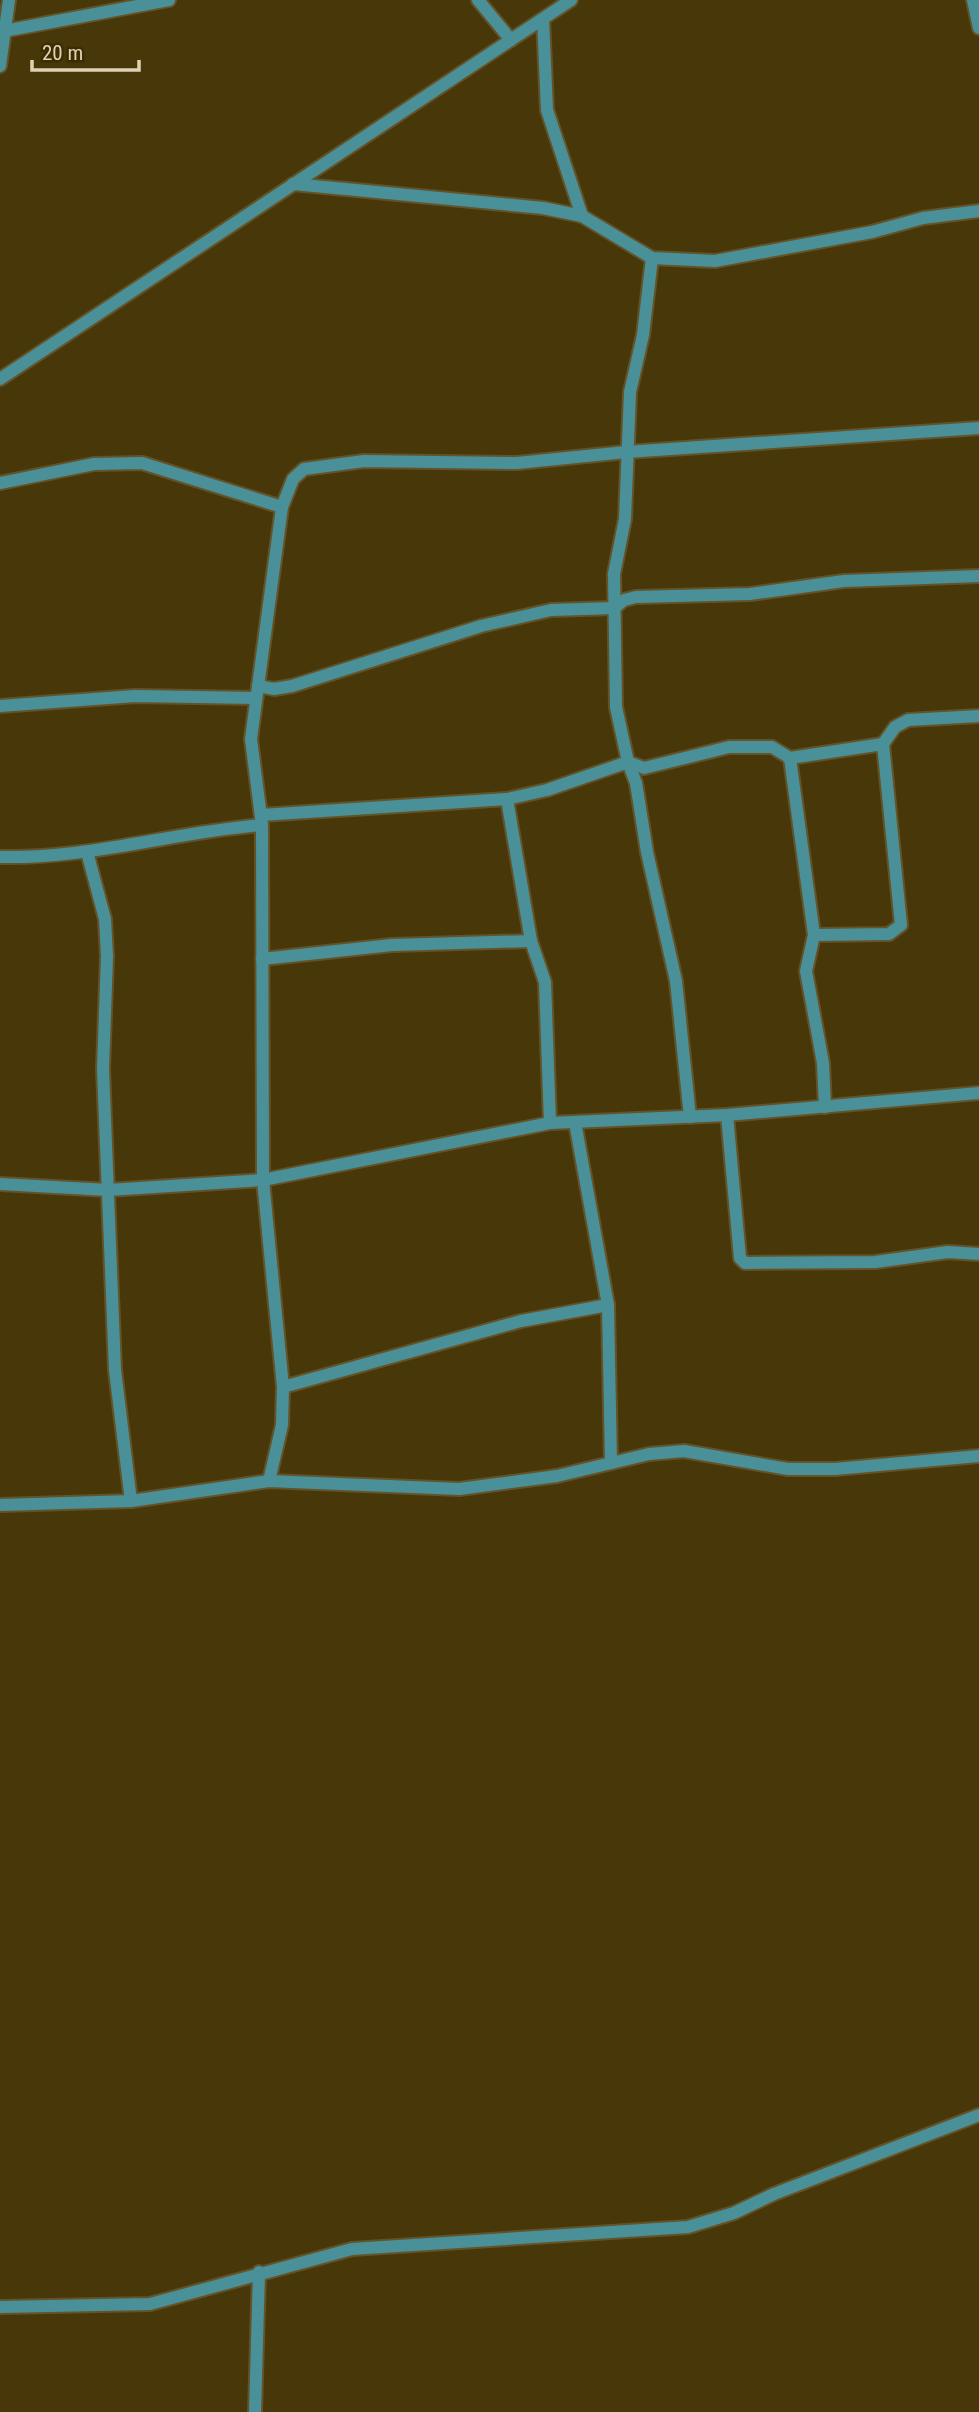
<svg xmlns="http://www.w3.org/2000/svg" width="979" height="2412" viewBox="0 0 979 2412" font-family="'Roboto Condensed',sans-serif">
<rect width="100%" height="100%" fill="#483709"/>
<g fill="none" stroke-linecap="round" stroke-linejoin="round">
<g stroke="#635328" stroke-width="16">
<g id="minor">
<polyline points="478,0 511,40"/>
<polyline points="973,0 979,28"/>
<polyline points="543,19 547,110 582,216"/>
<polyline points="4,31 169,0"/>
<polyline points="0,66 9,0"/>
<polyline points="293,184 543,208 582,216 652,258 715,261 872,232 923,218 979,211"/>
<polyline points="652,258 643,335 630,392 625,519 614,574 616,707 628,762 636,783 647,852 676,981 690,1117"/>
<polyline points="0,379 571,0"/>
<polyline points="0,483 94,464 142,463 282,507"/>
<polyline points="258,686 274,689 292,686 481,626 551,610 614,608 624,600 636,597 750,594 844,581 979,576"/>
<polyline points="0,706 135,696 256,698"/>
<polyline points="790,758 814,935 806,971 823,1063 825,1107"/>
<polyline points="507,799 531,941 545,982 550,1123"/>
<polyline points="261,815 507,799 547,790 628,762 644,768 729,747 772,747 790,758 883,744"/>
<polyline points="87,852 105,919 107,956 103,1069 115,1370 131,1501"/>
<path d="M 0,857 C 89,859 174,832 262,825"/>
<polyline points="814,935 889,934 901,925 883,744 895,727 908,720 979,716"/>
<polyline points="262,959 392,945 531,941"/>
<polyline points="727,1115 740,1258 745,1263 875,1262 948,1252 979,1254"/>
<polyline points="575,1122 608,1305 611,1463"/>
<polyline points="0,1184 108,1190 263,1180 550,1123 727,1115 979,1093"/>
<polyline points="283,1387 521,1321 608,1305"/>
<polyline points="269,1481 282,1425 283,1387 263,1180 262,825 251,739 282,507 293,479 304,469 364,461 517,463 626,452 979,428"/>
<polyline points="0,1505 131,1501 269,1481 459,1489 557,1476 649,1454 684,1451 788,1469 835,1469 979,1456"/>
<polyline points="0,2307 150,2304 352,2249 688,2227 734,2213 774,2194 979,2115"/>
<polyline points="255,2412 259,2272"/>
</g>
</g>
<use href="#minor" stroke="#4a9099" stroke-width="12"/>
</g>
<path d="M32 60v10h107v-10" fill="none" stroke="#dfd3b7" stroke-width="3.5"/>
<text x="42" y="60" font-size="21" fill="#dfd3b7" stroke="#3d2d00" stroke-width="5" paint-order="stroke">20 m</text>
</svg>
